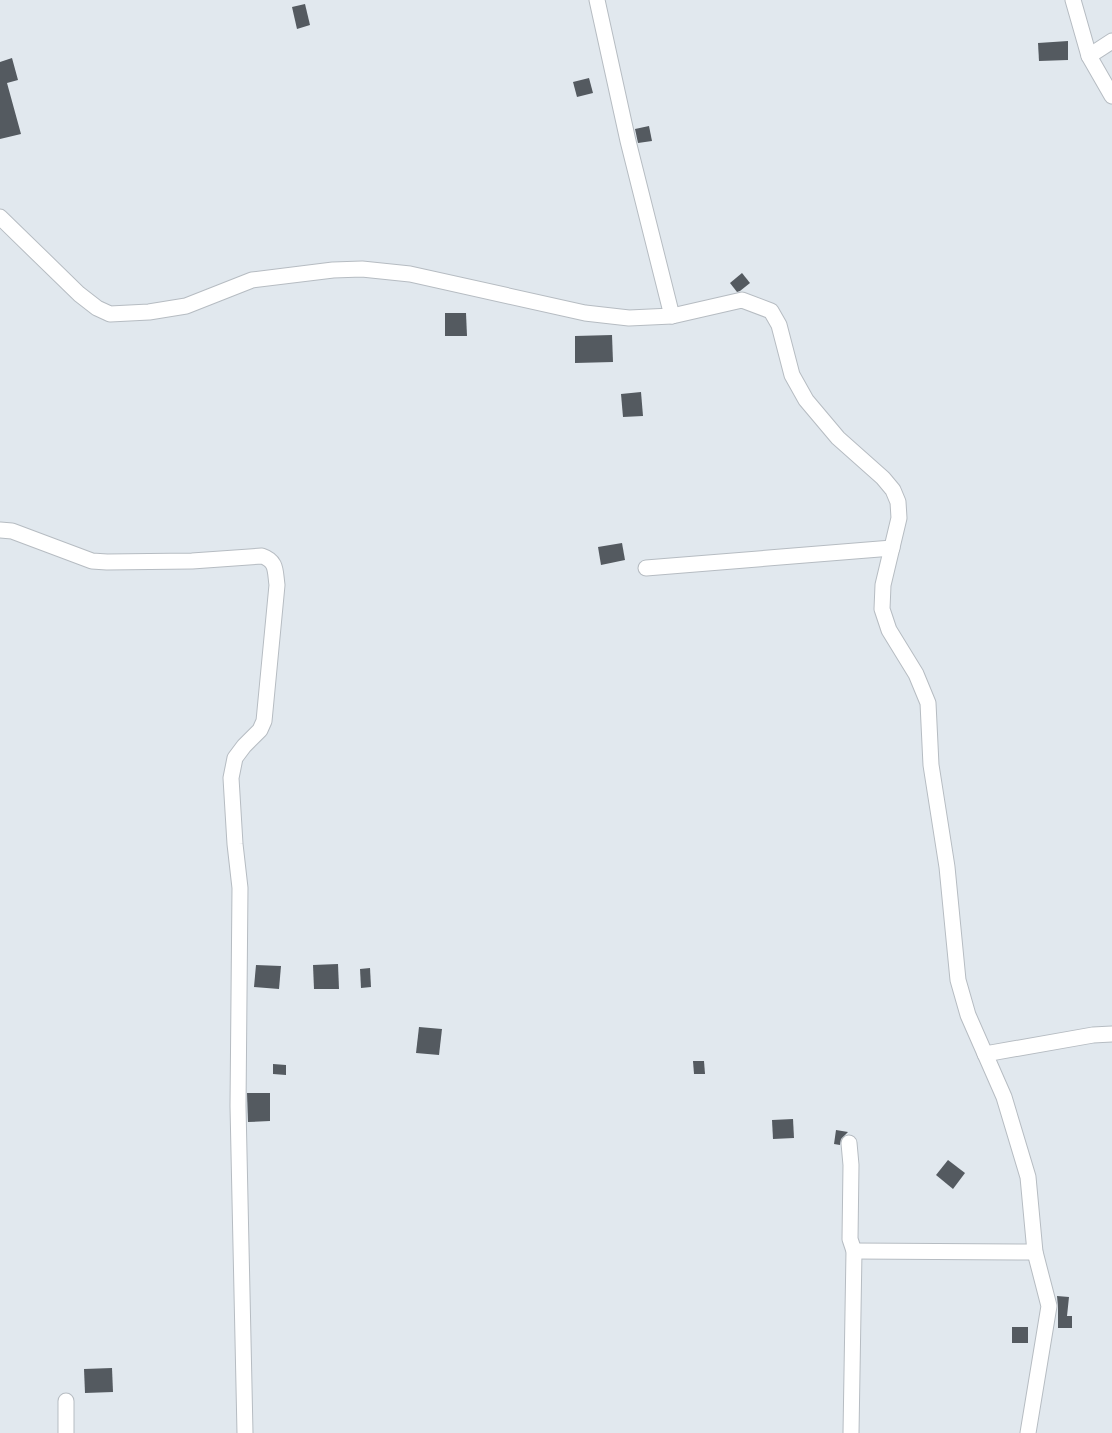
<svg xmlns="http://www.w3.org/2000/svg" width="1112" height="1433" viewBox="0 0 1112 1433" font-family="'Noto Sans',sans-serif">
<rect width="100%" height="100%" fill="#e1e8ee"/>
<g fill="#545a60">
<polygon points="305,4 310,25 297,29 292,7"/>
<polygon points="1068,41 1068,60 1039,61 1038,43"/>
<polygon points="12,58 18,80 7,83 21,134 0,139 0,62"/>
<polygon points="589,78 593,93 577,97 573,82"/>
<polygon points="649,126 652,141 638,143 635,129"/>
<polygon points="742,273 750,283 740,291 737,292 730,283"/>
<polygon points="445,313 466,313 467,336 445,336"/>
<polygon points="612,335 613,362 575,363 575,336"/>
<polygon points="641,392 643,416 623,417 621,394"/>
<polygon points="622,543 625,560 601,565 598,547"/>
<polygon points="338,964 339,989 314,989 313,965"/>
<polygon points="256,965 281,966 279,989 254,987"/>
<polygon points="370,968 371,987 361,988 360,969"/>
<polygon points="419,1027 442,1029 439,1055 416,1053"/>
<polygon points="693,1061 704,1061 705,1074 694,1074"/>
<polygon points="273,1064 286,1065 286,1075 273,1074"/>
<polygon points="247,1093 270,1093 270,1121 248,1122"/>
<polygon points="793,1119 794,1138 773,1139 772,1120"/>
<polygon points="836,1130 848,1132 841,1139 840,1145 834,1144"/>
<polygon points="948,1160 965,1173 953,1189 936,1175"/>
<polygon points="1057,1296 1069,1297 1067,1316 1072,1316 1072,1328 1058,1328 1058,1307"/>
<rect x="1012" y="1327" width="16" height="16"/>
<polygon points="112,1368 113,1392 85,1393 84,1369"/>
</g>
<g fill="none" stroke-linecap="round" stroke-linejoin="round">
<g stroke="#b6bcc2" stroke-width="17">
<g id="minor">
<polyline points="1073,0 1089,56 1112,96"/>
<polyline points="1089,56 1112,41"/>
<polyline points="0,217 79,294 97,308 110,314 149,312 186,306 252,280 333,270 362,269 410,274 585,313 629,318 672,316 628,141 597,0"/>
<polyline points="672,316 742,300 771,311 779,325 792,375 806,400 838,438 883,478 893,490 898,502 899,518 883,585 882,609 889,630 916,674 928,703 931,765 947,867 958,980 968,1015 1004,1097 1028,1177 1035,1252 1049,1306 1028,1433"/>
<path d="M 0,530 L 12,531 L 92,561 L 107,562 L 192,561 L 262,556 C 277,561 275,571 277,585 L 264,721 L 260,730 L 244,746 L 235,758 L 231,778 L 235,844 L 240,888 L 238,1106 L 245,1433"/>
<polyline points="646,568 892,548"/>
<polyline points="985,1054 1093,1035 1112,1034"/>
<polyline points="849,1143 851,1165 850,1239 854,1251 851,1433"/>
<polyline points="854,1251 1035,1252"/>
<polyline points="66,1401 66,1433"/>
</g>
</g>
<use href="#minor" stroke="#fff" stroke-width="15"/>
</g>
</svg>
